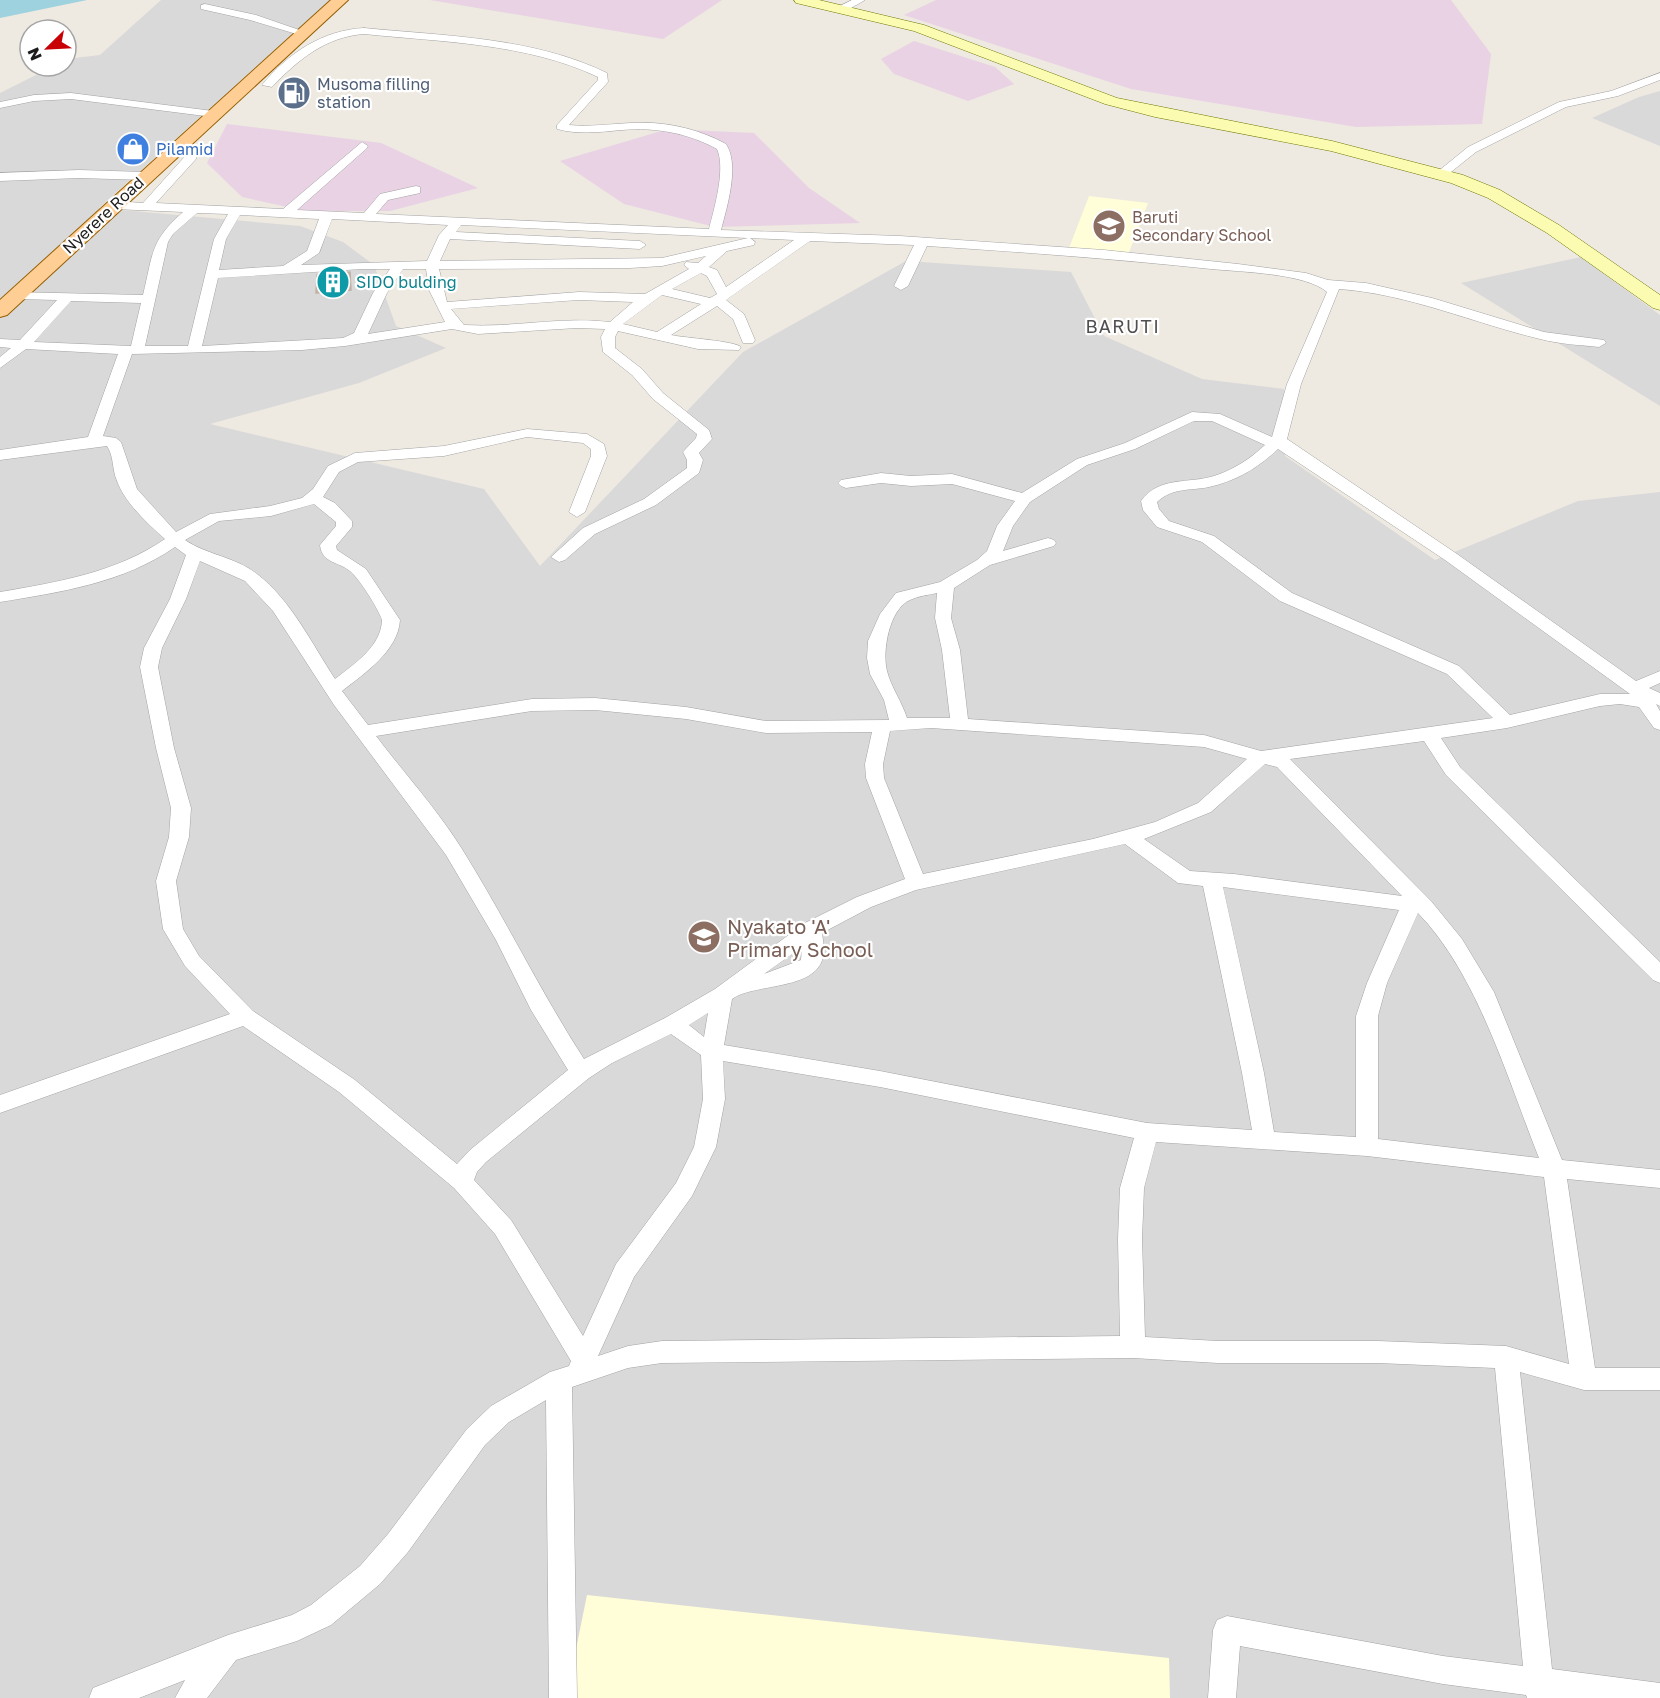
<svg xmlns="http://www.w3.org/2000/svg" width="1660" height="1698" viewBox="0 0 1660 1698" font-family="'Golos Text',sans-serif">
<rect width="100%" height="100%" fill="#eee9e1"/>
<g fill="#dad9d9">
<polygon points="161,0 330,0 99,208 300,226 343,242 374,265 396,326 446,348 359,383 210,424 484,489 540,566 743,352 906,261 1071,272 1104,336 1202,379 1284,389 1285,456 1435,560 1578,501 1660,492 1660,1698 0,1698 0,93 54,66 66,66 66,59 100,55"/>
<polygon points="1660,91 1660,146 1592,118 1639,97"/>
<polygon points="1581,257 1660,315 1660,406 1461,283"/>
</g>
<g fill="#e8d2e4">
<polygon points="430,0 722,0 663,39"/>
<polygon points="936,0 1451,0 1491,54 1482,124 1356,127 1131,89 904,15"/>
<polygon points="914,41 995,67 1014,84 968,101 894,74 881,59"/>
<polygon points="227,124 381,143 478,188 390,211 306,211 242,197 207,163"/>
<polygon points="668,129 754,133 809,188 860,223 715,227 624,204 560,161"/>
</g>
<g fill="#fffed9">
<polygon points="1089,196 1148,203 1128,255 1069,248"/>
<polygon points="587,1595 1169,1658 1170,1698 566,1698"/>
</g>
<polygon fill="#9ed2df" points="0,0 87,0 0,18"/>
<polygon fill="#c6bbb4" stroke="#c0afa3" stroke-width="1.5" points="350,272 351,290 316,293 317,275"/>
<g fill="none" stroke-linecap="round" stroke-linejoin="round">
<g stroke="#a3a3a3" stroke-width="1">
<g id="street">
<polygon points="852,0 865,0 846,11 838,11 838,7"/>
<polygon points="205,4 256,15 308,33 303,36 250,20 201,9 201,5"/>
<path d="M 364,28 C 445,36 533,37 607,73 L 608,82 L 569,125 C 590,127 610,124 631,123 C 663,121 697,128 726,144 C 740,165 727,207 721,230 L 900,236 L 1104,250 L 1238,264 L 1306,273 L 1328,280 L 1366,283 L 1432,298 L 1544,332 L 1604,340 L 1606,343 L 1599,347 C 1580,345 1559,344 1540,339 C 1473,323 1409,294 1339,289 L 1301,384 L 1287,439 L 1457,554 L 1636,681 L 1660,671 L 1660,683 L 1649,688 L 1660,693 L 1660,706 L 1656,704 L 1660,711 L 1660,730 L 1654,728 L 1639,707 L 1620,704 L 1600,706 L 1507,728 L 1441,738 L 1460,767 L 1660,962 L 1660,983 L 1653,980 L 1446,775 L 1424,741 L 1290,759 L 1431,901 L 1462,939 L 1494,992 L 1562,1160 L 1660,1170 L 1660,1188 L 1567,1179 L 1595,1368 L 1660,1368 L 1660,1390 L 1584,1390 L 1520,1372 L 1552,1669 L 1660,1683 L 1660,1698 L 1527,1698 L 1526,1695 L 1443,1684 L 1240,1646 L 1236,1698 L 1208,1698 L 1213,1630 L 1217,1620 L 1227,1616 L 1443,1656 L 1523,1666 L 1495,1368 L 1378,1363 L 1218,1363 L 1133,1358 L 662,1363 L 628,1368 L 572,1387 L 577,1698 L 549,1698 L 546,1400 L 509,1422 L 485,1445 L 408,1552 L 380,1584 L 331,1625 L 297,1641 L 236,1660 L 207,1698 L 175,1698 L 185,1680 L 139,1698 L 89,1698 L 93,1688 L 228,1635 L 292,1615 L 311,1605 L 360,1566 L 388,1534 L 467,1429 L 491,1406 L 550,1372 L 569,1366 L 571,1361 L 495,1234 L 454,1188 L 339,1092 L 243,1026 L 0,1113 L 0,1095 L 230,1014 L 185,966 L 163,929 L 156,881 L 169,837 L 171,808 L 156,748 L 140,667 L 144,648 L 170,599 L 186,555 L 175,547 C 123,583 61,592 0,602 L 0,592 C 58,582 115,573 165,539 C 148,524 125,503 117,481 C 112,470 114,456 107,446 L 0,460 L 0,450 L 88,437 L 118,354 L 26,349 L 0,368 L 0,357 L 11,348 L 0,347 L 0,339 L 20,340 L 57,300 L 17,299 L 12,298 L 12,292 L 143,295 C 153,254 150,241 183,212 L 114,209 L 108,205 L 114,201 L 143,203 L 188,153 L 196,153 L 196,159 L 156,203 L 283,209 L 362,142 L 368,146 L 366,149 L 297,210 L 364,213 L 380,194 L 416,186 L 420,187 L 420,193 L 388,200 L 376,214 L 709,229 C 714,209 726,169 717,149 C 688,133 655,127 622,130 C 600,132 579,135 557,129 L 557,125 L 598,80 L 598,77 C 527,43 441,42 364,34 C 325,37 298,60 272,87 L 262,85 C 288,53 323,30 364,28 ZM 197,213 L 228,214 L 214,239 L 188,346 L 145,346 L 168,242 L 173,234 ZM 240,215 L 319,219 L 307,251 L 283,266 L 219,270 L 226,239 ZM 332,219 L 448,225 L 439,235 L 427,261 L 301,265 L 319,253 ZM 461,225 L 748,238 L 662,258 L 440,261 L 450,239 L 640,249 L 646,245 L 640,241 L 456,232 ZM 750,238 L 794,240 L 726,287 L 717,270 L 709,267 L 727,251 L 754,245 L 755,242 ZM 810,241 L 914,245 L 894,286 L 901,290 L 908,286 L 927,246 C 1022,252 1116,259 1211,269 C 1240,272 1305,273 1327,292 L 1287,384 L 1272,437 L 1220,414 L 1192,412 L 1125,443 L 1077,459 L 1022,493 L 952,474 L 911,476 L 881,473 L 841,480 L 838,483 L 841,486 L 846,488 L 881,483 L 911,486 L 952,484 L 1015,501 L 997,526 L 987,551 L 977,560 L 940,582 L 896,593 L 880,614 L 868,641 L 867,658 L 870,674 L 884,700 L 889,720 L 766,721 L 686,707 L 595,698 L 532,699 L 368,725 L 342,691 C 365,673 398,651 400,620 L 366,569 L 337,550 L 336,546 L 352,527 L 352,521 L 335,503 L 323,497 L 339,472 L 358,462 L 444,456 L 527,437 L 583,443 L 591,449 L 591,456 L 569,512 L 577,517 L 585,512 L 607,456 L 604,444 L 587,434 L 527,429 L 444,446 L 355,453 L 328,466 L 313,489 L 302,498 L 270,506 L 210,514 L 176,532 L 137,489 L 121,442 L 116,438 L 103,436 L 132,354 L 302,350 L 345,346 L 452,329 L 478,334 L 577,328 L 605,329 L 601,337 L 603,352 L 632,375 L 653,399 L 697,434 L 696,438 L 683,452 L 687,460 L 687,468 L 644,499 L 583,528 L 551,557 L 559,562 L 565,560 L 595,534 L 656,505 L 699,473 L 703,460 L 699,453 L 712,439 L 709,430 L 663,393 L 642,369 L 615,348 L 615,337 L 618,331 L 698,349 L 739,350 L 741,347 C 735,341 685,338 671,335 L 717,306 L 733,319 L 743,343 L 753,343 L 755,340 L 744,314 L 726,300 ZM 706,256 L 698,263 L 686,262 L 684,265 L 689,269 L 645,294 L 579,292 L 447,302 L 439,269 L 630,268 L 662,266 ZM 362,269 L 390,269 L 373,293 L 354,333 L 343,338 L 202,346 L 218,278 ZM 403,269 L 426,269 L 429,290 L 445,322 L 368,334 L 387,293 ZM 701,273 L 707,276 L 717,294 L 710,298 L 672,289 ZM 662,295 L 701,304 L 657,332 L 623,324 ZM 579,300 L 633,302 L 610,322 C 561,316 513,328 464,325 L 451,309 ZM 71,301 L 141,303 L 131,346 L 34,342 ZM 1194,421 L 1212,421 L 1265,445 C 1250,459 1233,470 1214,476 C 1188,484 1159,476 1141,501 L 1143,510 L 1157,527 L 1202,542 L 1280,601 L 1447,674 L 1493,718 L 1261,751 L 1204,735 L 968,719 L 960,650 L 951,618 L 954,588 L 990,565 L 1054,546 L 1056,543 L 1054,540 L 1048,538 L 1003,551 L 1013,526 L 1030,502 L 1087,465 L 1135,449 ZM 1278,449 L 1445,560 L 1630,694 L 1600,694 L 1510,715 L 1459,666 L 1292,593 L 1214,536 L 1169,521 L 1159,509 L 1157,502 C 1173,487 1190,491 1209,487 C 1236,481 1258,468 1278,449 ZM 314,504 L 336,522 L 336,526 L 320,545 C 322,564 339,561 351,572 C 360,580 378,608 382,620 C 381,647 354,664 335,679 C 312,644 291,600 257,574 C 236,557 207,555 185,540 L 219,521 L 271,516 ZM 200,561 L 245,581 L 273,611 L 334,705 L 446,855 L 496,940 L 531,1010 L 568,1070 L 470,1150 L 457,1164 L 355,1080 L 253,1011 L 199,956 L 183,929 L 176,881 L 189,837 L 191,808 L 174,748 L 158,667 L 162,648 L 186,599 ZM 937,593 L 935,618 L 942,650 L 950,718 L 907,718 C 902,702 891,687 887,671 C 882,652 889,609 910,600 C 918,596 928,595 937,593 ZM 595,710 L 686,719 L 766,733 L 872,732 L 865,764 L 866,778 L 905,879 L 857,897 L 805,923 L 715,989 L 665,1018 L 584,1059 C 540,991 505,918 462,849 C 437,809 404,773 376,736 L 532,711 ZM 931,728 L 1204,747 L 1247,759 L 1198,803 L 1155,822 L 1093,839 L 923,874 L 884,778 L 883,764 L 890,731 ZM 1265,764 L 1277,767 L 1402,896 L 1234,874 L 1190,871 L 1144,839 L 1211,812 ZM 1125,844 L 1178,883 L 1203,886 L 1242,1073 L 1252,1130 L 1147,1123 L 880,1071 L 724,1045 L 732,999 C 753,983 816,991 823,957 C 825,950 823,941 822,933 L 871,907 L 916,890 ZM 1223,887 L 1399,910 L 1367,983 L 1356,1016 L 1356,1137 L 1274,1132 L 1264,1073 ZM 1418,913 C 1478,975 1507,1078 1539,1158 L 1378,1139 L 1378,1016 L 1387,983 ZM 802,947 L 801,960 L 764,974 ZM 708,1013 L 704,1037 L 689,1025 ZM 671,1034 L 701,1055 L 703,1099 L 694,1147 L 676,1183 L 616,1264 L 583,1336 L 511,1220 L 474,1180 L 477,1172 L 486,1162 L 589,1078 L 612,1063 ZM 723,1061 L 880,1087 L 1134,1138 L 1120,1188 L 1118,1239 L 1120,1336 L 662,1341 L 628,1346 L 598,1356 L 634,1277 L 692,1196 L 716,1147 L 725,1099 ZM 1156,1142 L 1367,1156 L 1544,1177 L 1569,1364 L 1506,1346 L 1378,1341 L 1218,1341 L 1145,1337 L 1142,1239 L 1144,1188 Z"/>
<polygon points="1660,73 1660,80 1618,96 1566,107 1476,152 1446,176 1436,173 1468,147 1559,102 1611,91"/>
<polygon points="71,93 213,111 219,114 213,117 71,99 34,101 0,108 0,102 34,95"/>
<polygon points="79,170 145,172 151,176 145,180 79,178 0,181 0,173"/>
</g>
</g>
<g stroke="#6d7600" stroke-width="1">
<polygon id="secondary" points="794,0 819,0 924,25 1117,98 1332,141 1463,175 1500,190 1559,225 1660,295 1660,310 1653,308 1547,233 1488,198 1451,183 1331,151 1155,117 1105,104 914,31 796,3"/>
</g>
<g stroke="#945e00" stroke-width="2">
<polygon id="primary" points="331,0 348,0 7,315 0,317 0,300"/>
</g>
<use href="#street" fill="#fff" fill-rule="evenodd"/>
<use href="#secondary" fill="#fbfcb1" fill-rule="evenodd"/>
<use href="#primary" fill="#ffce95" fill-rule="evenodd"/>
</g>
<defs>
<g id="fuel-disc" transform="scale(1.725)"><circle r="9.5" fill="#5c6f8a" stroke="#fff"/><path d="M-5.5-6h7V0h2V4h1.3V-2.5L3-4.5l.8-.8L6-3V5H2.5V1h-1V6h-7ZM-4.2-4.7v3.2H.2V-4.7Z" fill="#fff"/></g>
<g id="shop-disc" transform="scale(1.725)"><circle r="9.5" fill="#3f7fe0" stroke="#fff"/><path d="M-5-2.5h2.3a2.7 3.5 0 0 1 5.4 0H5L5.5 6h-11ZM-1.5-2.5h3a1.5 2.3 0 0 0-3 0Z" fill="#fff"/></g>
<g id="school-disc" transform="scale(1.725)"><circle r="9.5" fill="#8d6e63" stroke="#fff"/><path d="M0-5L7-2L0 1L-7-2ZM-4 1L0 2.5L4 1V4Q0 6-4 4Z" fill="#fff"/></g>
<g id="building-disc" transform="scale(1.725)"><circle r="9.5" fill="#0f9aa8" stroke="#fff"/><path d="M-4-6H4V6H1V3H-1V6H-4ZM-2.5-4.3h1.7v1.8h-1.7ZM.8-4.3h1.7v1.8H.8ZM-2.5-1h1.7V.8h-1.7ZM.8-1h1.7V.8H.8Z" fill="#fff"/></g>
</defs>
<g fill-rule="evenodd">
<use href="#fuel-disc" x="294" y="93"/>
<use href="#shop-disc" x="133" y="149"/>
<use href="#school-disc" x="1109" y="226"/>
<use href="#building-disc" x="333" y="282"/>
<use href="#school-disc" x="704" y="937"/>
</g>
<g text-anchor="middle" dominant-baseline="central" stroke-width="4.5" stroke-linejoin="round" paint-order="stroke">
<g font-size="16" fill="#4e5e75" stroke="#fff" text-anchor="start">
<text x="317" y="84">Musoma filling<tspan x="317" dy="18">station</tspan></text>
</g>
<g font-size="16" fill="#366cbe" stroke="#fff" text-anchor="start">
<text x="156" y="149">Pilamid</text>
</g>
<g font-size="16" fill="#1c1c1c" stroke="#fff">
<text transform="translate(103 215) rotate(-43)">Nyerere Road</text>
</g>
<g font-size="16" fill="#785e54" stroke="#fff" text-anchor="start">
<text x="1132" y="217">Baruti<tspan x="1132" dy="18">Secondary School</tspan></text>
</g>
<g font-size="16" fill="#0d838f" stroke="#fff" text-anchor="start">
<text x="356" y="282">SIDO bulding</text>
</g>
<g font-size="18" letter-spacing="1.5" fill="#4f4f4f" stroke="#fff">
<text x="1123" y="326">BARUTI</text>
</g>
<g font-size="20" fill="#785e54" stroke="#fff" text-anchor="start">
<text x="727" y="926">Nyakato 'A'<tspan x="727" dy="23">Primary School</tspan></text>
</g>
</g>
<g transform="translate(48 48) rotate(246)"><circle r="28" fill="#ffffff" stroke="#a4a4a4" stroke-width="1.5"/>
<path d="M0-4.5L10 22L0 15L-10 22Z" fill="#c80006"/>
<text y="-9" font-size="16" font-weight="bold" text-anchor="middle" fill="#1c1c1c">N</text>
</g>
</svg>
